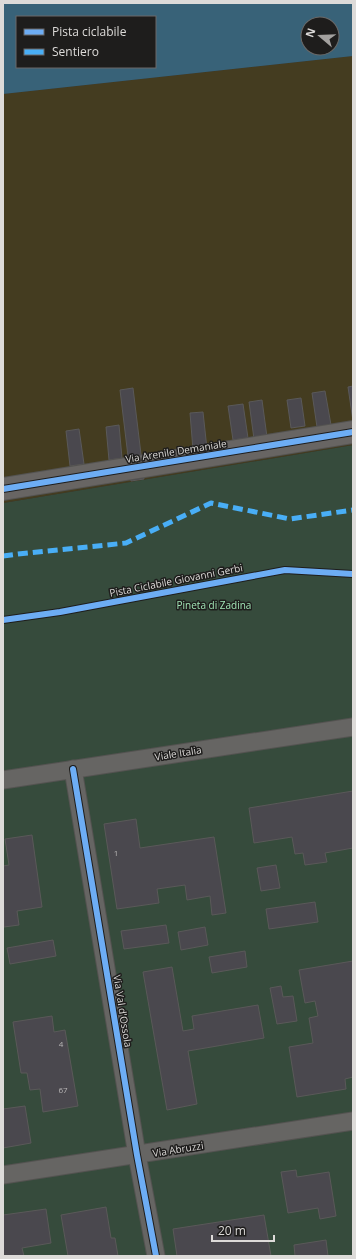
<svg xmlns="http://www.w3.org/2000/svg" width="356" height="1259" viewBox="0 0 356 1259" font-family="'Open Sans',sans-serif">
<rect width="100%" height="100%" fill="#373533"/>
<polygon fill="#364b3c" points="353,445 353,1256 3,1256 3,503"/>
<polygon fill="#443c20" points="353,56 353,445 3,503 3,94"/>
<path fill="#386278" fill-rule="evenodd" d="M 3,3 L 353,3 L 353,56 L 3,94 ZM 17,17 L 155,17 L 155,67 L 17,67 ZM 308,24 L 332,24 L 332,48 L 308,48 Z"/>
<g fill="#4a484e" stroke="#5a5959">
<polygon points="353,386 353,421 348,387"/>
<polygon points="133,388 144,479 131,481 120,390"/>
<polygon points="325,391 331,425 317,427 312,393"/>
<polygon points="301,398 305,426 291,428 287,400"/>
<polygon points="262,400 267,437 254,439 249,402"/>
<polygon points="243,404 248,438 233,440 228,406"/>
<polygon points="203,412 207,449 193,450 190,413"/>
<polygon points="119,425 122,458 109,460 106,427"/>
<polygon points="79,429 84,464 70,466 66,431"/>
<polygon points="353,791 353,848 325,853 327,862 305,865 303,853 295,854 292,837 254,843 249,808"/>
<polygon points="136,819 140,848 214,837 226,913 212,915 210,896 187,900 185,885 157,889 159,903 117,909 104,824"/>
<polygon points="32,835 42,907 17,911 19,925 4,927 3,866 9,865 5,839"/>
<polygon points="276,865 280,888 261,891 257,868"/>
<polygon points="315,902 318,922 269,929 266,909"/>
<polygon points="166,925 169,943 124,949 121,931"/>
<polygon points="205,927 208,945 181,950 178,932"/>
<polygon points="53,940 56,956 10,964 7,948"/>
<polygon points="245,951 247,967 212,973 209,957"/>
<polygon points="353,961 353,1077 345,1079 346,1089 297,1097 289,1047 313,1043 309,1018 318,1016 315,1001 305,1003 299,970"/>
<polygon points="172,967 183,1031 194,1029 192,1016 258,1005 264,1038 188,1051 197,1104 167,1110 143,972"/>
<polygon points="281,986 283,997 293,996 297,1021 277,1024 270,988"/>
<polygon points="52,1016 54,1032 65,1030 78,1106 43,1112 40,1089 30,1090 27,1073 21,1073 13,1022"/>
<polygon points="25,1106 31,1143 3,1148 3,1109"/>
<polygon points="296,1170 297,1177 329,1172 336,1216 320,1219 318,1208 288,1213 281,1172"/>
<polygon points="106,1207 111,1238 115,1238 118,1256 68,1256 61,1215"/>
<polygon points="46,1209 51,1243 22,1248 24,1256 3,1256 3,1215"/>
<polygon points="264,1215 271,1256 177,1256 173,1229"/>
<polygon points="326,1240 328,1256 295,1256 294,1245"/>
</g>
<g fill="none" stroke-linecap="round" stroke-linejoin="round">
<g stroke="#545351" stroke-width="19">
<g id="street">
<polyline points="73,769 137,1155 156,1256"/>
<polyline points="3,780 353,727"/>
<polyline points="3,1175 353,1121"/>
</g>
</g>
<g stroke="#545351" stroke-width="24">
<polyline id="secondary" points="3,489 353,432"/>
</g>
<use href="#street" stroke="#666563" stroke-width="17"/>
<use href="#secondary" stroke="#686563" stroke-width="22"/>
<polyline stroke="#49aef6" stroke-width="5" stroke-dasharray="10 5" stroke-linecap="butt" points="3,556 18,554 126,543 211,503 290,519 353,510"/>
<g stroke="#1e1d1c" stroke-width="8">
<g id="cycleway">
<polyline points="3,489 353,432"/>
<polyline points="3,620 60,612 285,570 353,574"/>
<polyline points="73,769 137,1155 156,1256"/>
</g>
</g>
<use href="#cycleway" stroke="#6dadf4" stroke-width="6"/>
</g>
<g text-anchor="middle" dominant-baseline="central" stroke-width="3" stroke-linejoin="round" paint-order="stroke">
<g font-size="8" fill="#b8b6b6">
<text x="116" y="852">1</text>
<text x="61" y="1043">4</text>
<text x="63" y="1089">67</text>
</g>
<g font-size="10" fill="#dddbd9" stroke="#1e1d1c">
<text transform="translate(176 451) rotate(-9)">Via Arenile Demaniale</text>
<text transform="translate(176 580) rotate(-11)">Pista Ciclabile Giovanni Gerbi</text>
<text transform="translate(178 753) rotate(-9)">Viale Italia</text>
<text transform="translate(123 1011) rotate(81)">Via Val d'Ossola</text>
<text transform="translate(178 1149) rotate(-9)">Via Abruzzi</text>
</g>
<g font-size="10" fill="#a0e4b5" stroke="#1e1d1c">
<text x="214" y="605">Pineta di Zadina</text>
</g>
</g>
<rect width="356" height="1259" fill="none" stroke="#dddbd9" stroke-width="8"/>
<rect x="16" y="16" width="140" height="52" fill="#1e1d1c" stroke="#6a6968"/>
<rect x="24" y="29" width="20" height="6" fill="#6dadf4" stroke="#6a6968"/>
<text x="52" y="36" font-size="12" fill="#dddbd9">Pista ciclabile</text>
<rect x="24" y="49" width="20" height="6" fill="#49aef6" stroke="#6a6968"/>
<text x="52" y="56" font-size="12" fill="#dddbd9">Sentiero</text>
<g transform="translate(320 36) rotate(289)"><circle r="19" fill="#1e1d1c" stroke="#6a6968"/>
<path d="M0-3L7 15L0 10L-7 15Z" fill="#a3a19f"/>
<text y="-6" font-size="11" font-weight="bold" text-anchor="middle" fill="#dddbd9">N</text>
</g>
<path d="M212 1235v6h62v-6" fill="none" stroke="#dddbd9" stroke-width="2"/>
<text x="218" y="1235" font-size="12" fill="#dddbd9" stroke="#1e1d1c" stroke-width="3" paint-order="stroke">20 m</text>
</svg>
